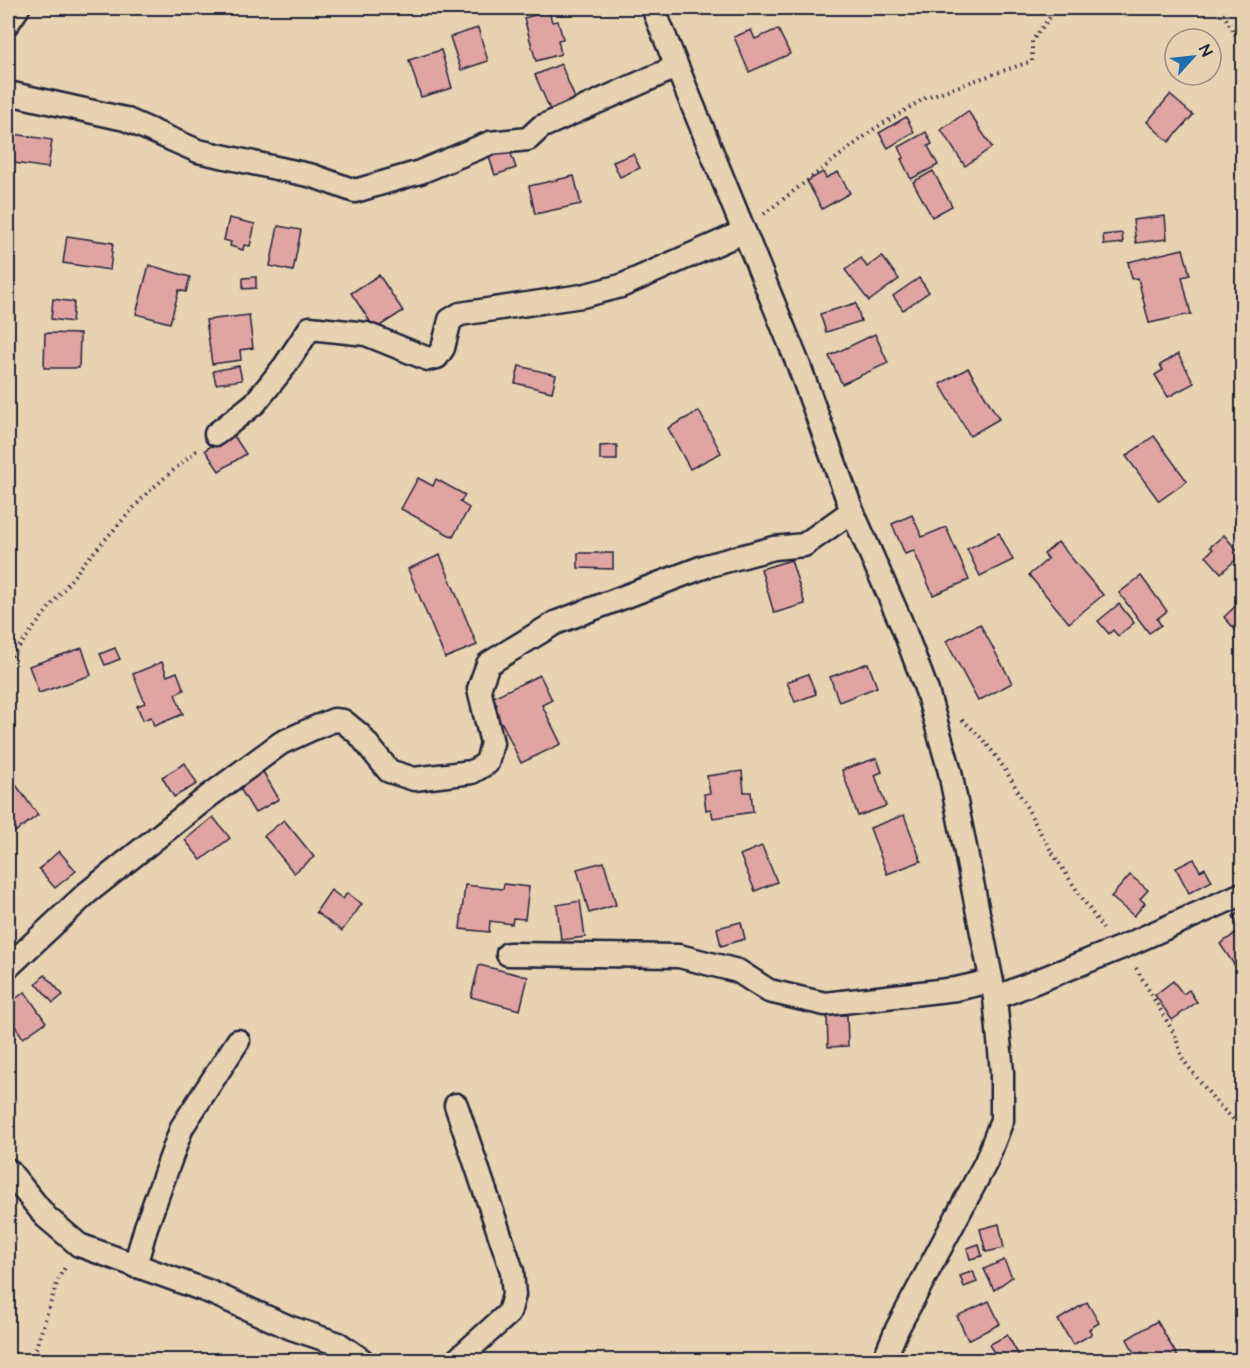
<svg xmlns="http://www.w3.org/2000/svg" width="1250" height="1368" viewBox="0 0 1250 1368" font-family="'Architects Daughter',sans-serif">
<rect width="100%" height="100%" fill="#e7d2b1"/>
<filter id="ink" filterUnits="userSpaceOnUse"><feTurbulence type="fractalNoise" baseFrequency=".0167" numOctaves="2"/><feDisplacementMap in="SourceGraphic" scale="12" xChannelSelector="R" yChannelSelector="G"/><feConvolveMatrix kernelMatrix="1 2 1 2 8 2 1 2 1" color-interpolation-filters="sRGB"/></filter>
<g filter="url(#ink)">
<g fill="#e0a5a2" stroke="#22223b" stroke-width="1.5">
<polygon points="549,11 552,22 558,21 563,39 558,40 561,54 536,61 524,18"/>
<polygon points="478,28 488,61 461,70 450,37"/>
<polygon points="778,29 790,54 749,72 734,37 751,30 755,39"/>
<polygon points="441,50 452,88 421,97 409,60"/>
<polygon points="561,64 576,101 551,112 535,75"/>
<polygon points="1170,95 1193,115 1169,142 1147,122"/>
<polygon points="968,111 992,147 965,166 941,130"/>
<polygon points="906,117 914,132 888,148 879,133"/>
<polygon points="926,132 932,144 928,146 938,165 911,179 901,159 904,158 899,147"/>
<polygon points="8,133 52,140 48,168 8,162"/>
<polygon points="508,145 516,168 495,175 487,151"/>
<polygon points="633,154 640,168 620,177 613,162"/>
<polygon points="933,171 952,206 932,217 913,182"/>
<polygon points="823,172 826,178 838,172 850,193 822,209 807,181"/>
<polygon points="574,176 581,204 535,214 529,186"/>
<polygon points="1165,216 1167,239 1136,243 1133,220"/>
<polygon points="229,218 255,224 250,246 244,245 243,250 230,246 231,242 224,240"/>
<polygon points="278,226 301,230 293,271 270,266"/>
<polygon points="1122,233 1123,243 1104,245 1103,235"/>
<polygon points="67,236 113,243 110,270 63,263"/>
<polygon points="1183,249 1190,275 1182,277 1191,314 1149,323 1138,278 1132,279 1128,262"/>
<polygon points="882,256 899,279 869,301 845,270 861,258 867,267"/>
<polygon points="149,265 190,277 186,292 179,290 170,323 136,314"/>
<polygon points="379,275 403,311 375,329 351,293"/>
<polygon points="256,277 256,288 243,289 243,278"/>
<polygon points="919,278 929,292 903,310 893,296"/>
<polygon points="53,299 74,302 72,322 51,319"/>
<polygon points="856,303 861,321 826,332 820,314"/>
<polygon points="249,315 253,348 240,350 241,360 212,364 206,320"/>
<polygon points="45,333 80,334 79,368 44,368"/>
<polygon points="875,334 888,363 842,384 829,356"/>
<polygon points="1178,354 1194,383 1168,397 1155,375 1163,370 1160,365"/>
<polygon points="239,366 242,380 216,384 213,371"/>
<polygon points="519,366 556,375 552,392 515,383"/>
<polygon points="968,368 999,419 970,436 940,384"/>
<polygon points="699,411 721,453 690,469 668,428"/>
<polygon points="232,433 246,454 219,471 205,450"/>
<polygon points="1154,436 1187,481 1159,501 1126,456"/>
<polygon points="617,445 617,460 600,460 600,446"/>
<polygon points="418,478 433,486 436,479 465,495 460,502 469,508 453,537 401,509"/>
<polygon points="1242,506 1242,524 1235,511"/>
<polygon points="912,515 922,537 946,527 969,580 933,595 914,551 905,554 892,524"/>
<polygon points="999,533 1013,560 980,576 967,549"/>
<polygon points="1224,535 1241,555 1221,573 1206,556 1213,549 1210,547"/>
<polygon points="1058,542 1103,595 1069,623 1029,575 1048,559 1044,554"/>
<polygon points="578,553 613,553 613,569 578,568"/>
<polygon points="440,555 477,645 445,658 408,569"/>
<polygon points="791,560 805,604 774,613 761,569"/>
<polygon points="1141,576 1167,611 1157,619 1161,625 1149,633 1119,593"/>
<polygon points="1242,600 1242,632 1240,635 1224,617"/>
<polygon points="1119,604 1134,623 1118,636 1113,630 1109,634 1098,621"/>
<polygon points="980,624 1012,683 978,701 946,641"/>
<polygon points="82,648 91,675 39,693 29,666"/>
<polygon points="115,648 120,659 105,665 100,654"/>
<polygon points="162,662 167,676 177,672 184,690 175,694 183,714 154,726 151,717 143,720 137,706 145,703 133,674"/>
<polygon points="868,663 877,687 839,702 830,677"/>
<polygon points="808,674 816,694 795,702 787,682"/>
<polygon points="540,675 552,700 542,705 561,744 521,763 502,723 497,725 490,709 497,705 493,697"/>
<polygon points="877,758 882,772 875,775 886,806 858,816 842,770"/>
<polygon points="185,763 197,784 174,797 162,777"/>
<polygon points="262,770 279,799 255,813 238,785"/>
<polygon points="742,771 744,792 751,792 753,812 713,818 711,809 706,810 704,794 710,793 707,776"/>
<polygon points="16,785 38,815 15,832 8,822 8,792"/>
<polygon points="904,815 921,861 887,874 870,828"/>
<polygon points="213,817 230,838 201,860 185,840"/>
<polygon points="284,820 314,857 294,873 264,836"/>
<polygon points="762,846 777,882 755,891 740,855"/>
<polygon points="59,851 76,871 55,888 39,869"/>
<polygon points="1194,859 1200,871 1205,868 1212,881 1189,893 1176,868"/>
<polygon points="604,862 616,905 589,913 577,869"/>
<polygon points="1130,875 1148,890 1140,899 1145,903 1134,916 1111,897"/>
<polygon points="504,884 529,887 525,919 513,918 512,924 490,921 489,932 460,929 465,885 503,889"/>
<polygon points="331,890 343,899 347,893 362,904 342,931 316,912"/>
<polygon points="580,901 585,937 561,940 557,905"/>
<polygon points="1242,911 1242,925 1238,926 1233,916"/>
<polygon points="741,922 745,939 721,946 717,928"/>
<polygon points="1241,930 1242,971 1240,973 1220,944"/>
<polygon points="479,965 528,977 520,1010 471,997"/>
<polygon points="45,975 63,995 53,1003 36,983"/>
<polygon points="1173,981 1183,994 1189,990 1197,1002 1172,1020 1155,995"/>
<polygon points="25,992 46,1022 23,1038 8,1016 8,1004"/>
<polygon points="827,1015 847,1015 848,1046 828,1047"/>
<polygon points="999,1224 1004,1248 986,1252 980,1229"/>
<polygon points="979,1244 982,1256 970,1259 967,1248"/>
<polygon points="1004,1260 1012,1277 994,1290 984,1269"/>
<polygon points="973,1271 977,1282 964,1287 960,1276"/>
<polygon points="989,1301 1000,1324 968,1340 957,1316"/>
<polygon points="1087,1302 1099,1323 1089,1329 1092,1334 1073,1345 1058,1320"/>
<polygon points="1157,1321 1178,1357 1172,1360 1146,1360 1142,1352 1136,1356 1127,1339"/>
<polygon points="1007,1335 1020,1357 1014,1360 999,1360 989,1345"/>
</g>
<g fill="none" stroke-linecap="round" stroke-linejoin="round">
<g stroke="#22223b" stroke-width="27">
<g id="street">
<polyline points="653,8 799,366 852,511 903,627 927,691 950,772 995,998 1002,1072 1002,1120 986,1162 897,1329 884,1360"/>
<polyline points="8,23 18,8"/>
<polyline points="8,93 125,119 198,151 313,176 355,191 420,172 490,143 528,139 541,127 676,67"/>
<polyline points="216,434 255,403 284,367 310,328 366,334 428,359 437,357 443,348 450,320 460,314 582,296 621,286 743,232"/>
<polyline points="508,954 679,956 738,971 769,991 825,1004 956,989 991,981"/>
<polyline points="8,967 87,893 209,796 281,743 314,728 334,720 343,721 359,734 389,771 414,779 472,772 487,763 492,743 479,689 488,664 555,623 706,566 774,548 804,545 852,511"/>
<polyline points="995,998 1125,946 1242,894"/>
<polyline points="456,1105 512,1271 514,1295 509,1313 457,1360"/>
<polyline points="8,1170 46,1217 79,1245 210,1292 291,1328 339,1344 362,1360"/>
<polyline points="135,1266 146,1227 182,1127 238,1041"/>
</g>
</g>
<g stroke="#22223b" stroke-width="4" stroke-dasharray="1.5 4.5" stroke-linecap="butt">
<polyline points="1220,8 1242,46"/>
<polyline points="764,214 874,129 927,97 1032,61 1032,41 1057,8"/>
<polyline points="8,661 84,563 147,493 197,450"/>
<path d="M 962,720 C 1003,753 1021,800 1047,844 C 1065,873 1084,901 1103,929"/>
<polyline points="1136,968 1175,1035 1183,1060 1217,1103 1242,1128"/>
<polyline points="32,1360 59,1277 66,1266"/>
</g>
<use href="#street" stroke="#e7d2b1" stroke-width="22"/>
</g>
</g>
<rect width="1250" height="1368" fill="none" stroke="#e7d2b1" stroke-width="30"/>
<rect x="15" y="15" width="1220" height="1338" fill="none" stroke="#22223b" stroke-width="2" filter="url(#ink)"/>
<g transform="translate(1193 57) rotate(63)"><circle r="28" fill="#e7d2b1" stroke="#988c82" stroke-width="1.5"/>
<path d="M0-4.5L10 22L0 15L-10 22Z" fill="#1f6fb2"/>
<text y="-9" font-size="16" font-weight="bold" text-anchor="middle" fill="#22223b">N</text>
</g>
</svg>
